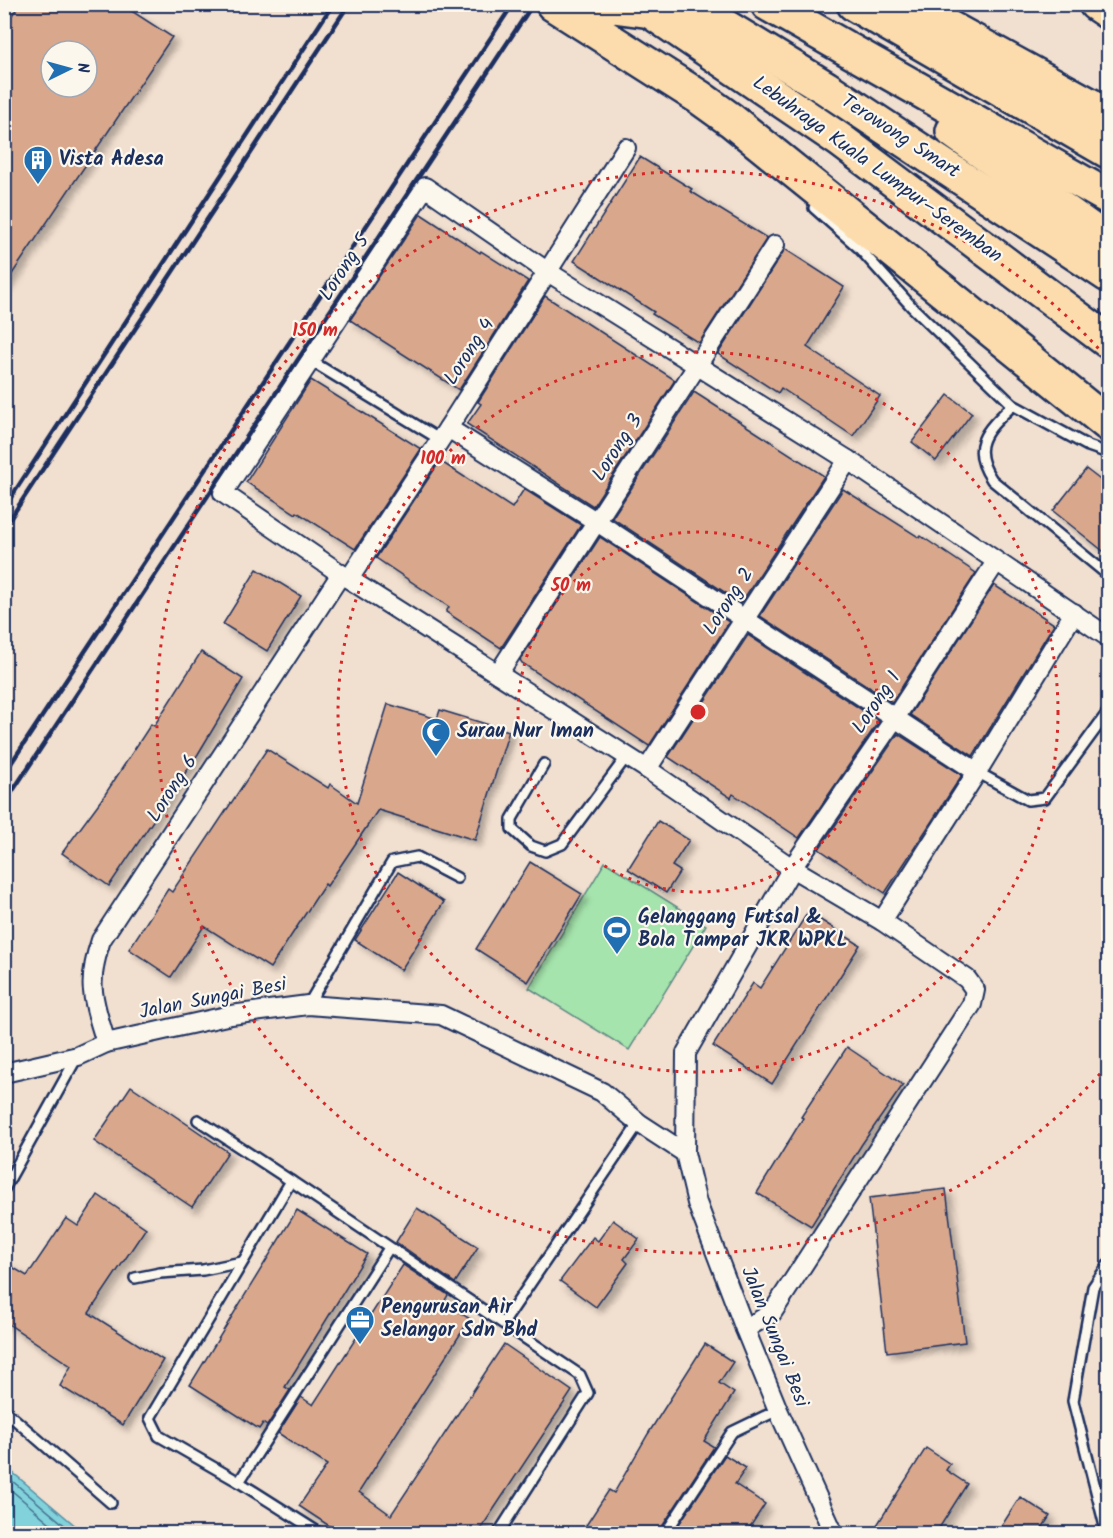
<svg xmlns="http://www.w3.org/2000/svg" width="1113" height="1538" viewBox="0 0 1113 1538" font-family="Kalam,sans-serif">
<defs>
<filter id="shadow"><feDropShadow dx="5.5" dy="5.5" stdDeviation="3" flood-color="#0004"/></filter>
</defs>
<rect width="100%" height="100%" fill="#f1dfcf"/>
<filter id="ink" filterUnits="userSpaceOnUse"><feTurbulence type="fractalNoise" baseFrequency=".0167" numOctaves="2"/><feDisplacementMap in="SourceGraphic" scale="12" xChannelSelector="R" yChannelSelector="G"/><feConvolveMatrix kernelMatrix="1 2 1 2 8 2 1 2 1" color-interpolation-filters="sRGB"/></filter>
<g filter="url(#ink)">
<polygon fill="#a5e4ac" stroke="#608a85" stroke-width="1.5" points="605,862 706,925 629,1050 529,988"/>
<polygon fill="#81d2db" stroke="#5891a9" stroke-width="1.5" points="4,1466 5,1466 84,1533 5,1533"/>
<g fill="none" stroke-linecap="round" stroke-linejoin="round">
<g stroke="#447090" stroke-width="1.5">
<polyline points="4,1474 75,1534"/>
<polyline points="4,1484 63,1534"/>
</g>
</g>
<g fill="#d9a88c" stroke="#1b2f5e" stroke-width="1.5" fill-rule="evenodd" filter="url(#shadow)">
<path d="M 20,4 L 121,4 L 172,37 L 4,286 L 4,26 ZM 51,51 L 87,51 L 87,87 L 51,87 Z"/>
<polygon points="640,157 692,189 690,191 767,238 699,343 652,314 654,312 574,261"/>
<polygon points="421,214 480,253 481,251 528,281 459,390 350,320"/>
<polygon points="785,249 844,287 807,347 880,396 853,436 781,388 778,393 718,354"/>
<polygon points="545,296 675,380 593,506 467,424 481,404 478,402"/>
<polygon points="311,380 421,449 355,549 297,512 296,514 246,482"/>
<polygon points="694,392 824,476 741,603 612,518"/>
<polygon points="948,395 972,413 936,461 912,442"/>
<polygon points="440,461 512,508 524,489 581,525 501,648 446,612 449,607 376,558"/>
<polygon points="1086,469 1108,486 1108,555 1053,511"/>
<polygon points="843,489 920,538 921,536 976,573 892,702 760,616"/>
<polygon points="600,537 729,622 649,746 522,663 520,660"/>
<polygon points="257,569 301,596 267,651 223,624"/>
<polygon points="994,585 1054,624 973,756 910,715"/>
<polygon points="748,635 879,721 799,838 733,794 731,798 668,757"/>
<polygon points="201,652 243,679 198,754 109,886 62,853 104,796 151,724 154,726"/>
<polygon points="388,704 437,719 440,710 509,731 475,840 378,810 327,886 325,884 270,968 204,926 171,977 129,949 168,889 172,892 267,749 328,788 330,784 357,803"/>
<polygon points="898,734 962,775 885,893 819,849"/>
<polygon points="658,821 689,840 672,866 680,871 666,893 628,869"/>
<polygon points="530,862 582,894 528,982 476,949"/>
<polygon points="398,872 444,902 401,970 355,940"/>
<polygon points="808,912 860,945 772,1084 713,1046 753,983 760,988"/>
<polygon points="847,1047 903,1085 862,1144 811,1226 757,1193 803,1118 801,1117"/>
<polygon points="131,1086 228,1152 192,1207 94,1141"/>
<polygon points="946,1189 965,1342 887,1352 869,1198"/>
<polygon points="98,1195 146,1228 89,1313 163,1360 123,1425 60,1386 71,1366 4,1321 4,1262 27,1276 66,1218 78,1226"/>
<polygon points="417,1208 478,1247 455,1283 396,1242"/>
<polygon points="297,1210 367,1254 285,1387 290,1390 267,1426 263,1423 259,1429 190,1385"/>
<polygon points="613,1220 639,1239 624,1259 628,1263 596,1307 560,1281 593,1237 598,1241"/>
<polygon points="403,1265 448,1295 444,1302 470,1319 359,1492 391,1515 504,1344 572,1391 478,1533 340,1533 299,1506 327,1465 278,1433 301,1397 313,1405"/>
<polygon points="705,1344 733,1362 719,1383 734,1393 704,1441 714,1447 658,1533 581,1533 609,1490 614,1493 648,1434"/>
<polygon points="926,1448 950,1464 946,1470 967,1484 936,1533 889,1533 877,1525"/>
<polygon points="725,1455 746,1468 735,1484 765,1504 746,1533 673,1533"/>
<polygon points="1020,1497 1050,1516 1039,1533 997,1533"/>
</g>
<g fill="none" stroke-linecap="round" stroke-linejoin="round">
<g stroke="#1b2f5e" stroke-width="14">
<g id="lane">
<polyline points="814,208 859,248 912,307 1013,405 1088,446 1108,453"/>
<polyline points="311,361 439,439"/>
<path d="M 1013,405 C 988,429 968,445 992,480 L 1108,575"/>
<polyline points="544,764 512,819 512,829 531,846 545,851 562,844 627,756"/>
<polyline points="977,772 1028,800 1045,798 1108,712"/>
<polyline points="308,1005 392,862 417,857 457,878"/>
<polyline points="198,1120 291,1181"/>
<polyline points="4,1189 77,1057"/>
<polyline points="135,1278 160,1273 203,1270 242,1262"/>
<polyline points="504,1322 639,1123"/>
<polyline points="4,1410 111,1503"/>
<polyline points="239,1482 389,1248"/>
<polyline points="321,1534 239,1482 159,1436 150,1418 291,1181 580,1375 588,1393 498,1534"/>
<polyline points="665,1534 732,1432 778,1410"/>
<polyline points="1107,1534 1073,1401 1093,1287 1108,1265"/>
</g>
</g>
<g stroke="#1b2f5e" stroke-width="22">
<g id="street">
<polyline points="448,428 597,522 977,772"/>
<polyline points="349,579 448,428 626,148"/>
<polyline points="498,674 775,245"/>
<polyline points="647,769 848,460"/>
<polyline points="882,921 977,772 1074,613"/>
<path d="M 106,1043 C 93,999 86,985 101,940 L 341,574"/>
<polyline points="4,1073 78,1056 106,1043 231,1015 308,1005 441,1015 602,1092 639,1123 685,1153"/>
<polyline points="745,1329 772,1313 972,1004 975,990 967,979 882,921 792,868 647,769 341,574 223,493 425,187 548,272 848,460 1108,637"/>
<polyline points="834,1534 778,1410 745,1329 697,1203 685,1153 686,1053 792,868 895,718 996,562"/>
</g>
</g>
<g stroke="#1b2f5e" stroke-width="38">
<g id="highway">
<polyline points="553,4 699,97 731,120 1108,424"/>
<polyline points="598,4 651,11"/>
<polyline points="640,4 840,140 1108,341"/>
<polyline points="688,4 826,88 1108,275"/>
<polyline points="768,4 1108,197"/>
<polyline points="854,4 1108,151"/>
<polyline points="906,4 1108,115"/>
<polyline points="1096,4 1108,12"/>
<polyline points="953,131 1108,242"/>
</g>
</g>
<use href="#lane" stroke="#fbf7ec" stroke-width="9"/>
<use href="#street" stroke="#fbf7ec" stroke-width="18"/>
<use href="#highway" stroke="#fcdcac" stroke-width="33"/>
<g stroke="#1b2f5e" stroke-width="4.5">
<polyline points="4,508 333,4"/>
<polyline points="4,528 349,4"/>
<polyline points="4,774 513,4"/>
<polyline points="4,804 533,4"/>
</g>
</g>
</g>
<g fill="none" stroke="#d62828" stroke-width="3" stroke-dasharray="3 6">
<circle cx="698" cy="712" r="180"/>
<circle cx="698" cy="712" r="360"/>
<path d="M1106 1067A541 541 0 1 1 1106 357"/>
</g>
<defs>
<g id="building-pin" transform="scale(1.5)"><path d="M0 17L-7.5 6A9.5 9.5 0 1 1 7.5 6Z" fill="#1f6fb2" stroke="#fbf7ec"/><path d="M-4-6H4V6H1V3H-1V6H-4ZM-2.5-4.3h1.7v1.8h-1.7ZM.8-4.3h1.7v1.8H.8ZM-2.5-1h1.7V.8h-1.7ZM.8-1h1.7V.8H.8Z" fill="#fff"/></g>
<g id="mosque-pin" transform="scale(1.5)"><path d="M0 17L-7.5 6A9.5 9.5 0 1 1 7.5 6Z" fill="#1f6fb2" stroke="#fbf7ec"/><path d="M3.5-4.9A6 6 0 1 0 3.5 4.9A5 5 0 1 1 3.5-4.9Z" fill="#fff"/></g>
<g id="stadium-pin" transform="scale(1.5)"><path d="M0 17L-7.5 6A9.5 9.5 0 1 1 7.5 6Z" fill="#1f6fb2" stroke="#fbf7ec"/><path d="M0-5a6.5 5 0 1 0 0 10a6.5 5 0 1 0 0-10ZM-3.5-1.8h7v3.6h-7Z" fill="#fff"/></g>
<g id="office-pin" transform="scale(1.5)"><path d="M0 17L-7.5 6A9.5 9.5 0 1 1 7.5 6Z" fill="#1f6fb2" stroke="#fbf7ec"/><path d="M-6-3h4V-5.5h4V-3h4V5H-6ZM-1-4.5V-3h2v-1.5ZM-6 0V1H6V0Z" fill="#fff"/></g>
</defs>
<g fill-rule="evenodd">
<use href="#building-pin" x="38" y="160"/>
<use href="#mosque-pin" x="436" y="732"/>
<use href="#stadium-pin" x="617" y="930"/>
<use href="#office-pin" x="360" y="1320"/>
</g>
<g text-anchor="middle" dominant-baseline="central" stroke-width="4.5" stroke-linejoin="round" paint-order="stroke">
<g font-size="20" fill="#1b2f5e" stroke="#fbf7ec">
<text transform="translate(900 137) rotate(33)">Terowong Smart</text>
<text transform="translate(877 170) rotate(36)">Lebuhraya Kuala Lumpur–Seremban</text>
<text transform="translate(345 268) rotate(-57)">Lorong 5</text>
<text transform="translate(470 352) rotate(-57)">Lorong 4</text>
<text transform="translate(618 448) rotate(-57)">Lorong 3</text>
<text transform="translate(729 602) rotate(-57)">Lorong 2</text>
<text transform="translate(877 703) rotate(-56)">Lorong 1</text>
<text transform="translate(173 789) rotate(-57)">Lorong 6</text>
<text transform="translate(213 999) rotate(-11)">Jalan Sungai Besi</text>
<text transform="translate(774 1337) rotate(68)">Jalan Sungai Besi</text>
</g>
<g font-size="20" font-weight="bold" fill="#1b2f5e" stroke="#fbf7ec" text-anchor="start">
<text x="59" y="160">Vista Adesa</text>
<text x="457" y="732">Surau Nur Iman</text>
<text x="638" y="918">Gelanggang Futsal &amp;<tspan x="638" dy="23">Bola Tampar JKR WPKL</tspan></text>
<text x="381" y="1308">Pengurusan Air<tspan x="381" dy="23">Selangor Sdn Bhd</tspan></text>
</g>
</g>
<circle cx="698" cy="712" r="9" fill="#d62828" stroke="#fbf7ec" stroke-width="3"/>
<g font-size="18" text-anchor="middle" font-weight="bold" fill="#d62828" stroke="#fbf7ec" stroke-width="4.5" stroke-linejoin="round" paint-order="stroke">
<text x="315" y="336">150 m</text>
<text x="443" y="464">100 m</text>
<text x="571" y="591">50 m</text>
</g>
<rect width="1113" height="1538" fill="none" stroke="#fbf7ec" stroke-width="24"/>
<rect x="12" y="12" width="1089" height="1514" fill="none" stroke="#1b2f5e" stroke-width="2" filter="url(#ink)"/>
<g transform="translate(69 69) rotate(85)"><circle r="28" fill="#fbf7ec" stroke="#a1a7b3" stroke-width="1.5"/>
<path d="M0-4.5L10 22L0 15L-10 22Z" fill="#1f6fb2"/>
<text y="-9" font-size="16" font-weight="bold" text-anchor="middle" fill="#1b2f5e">N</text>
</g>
</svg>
